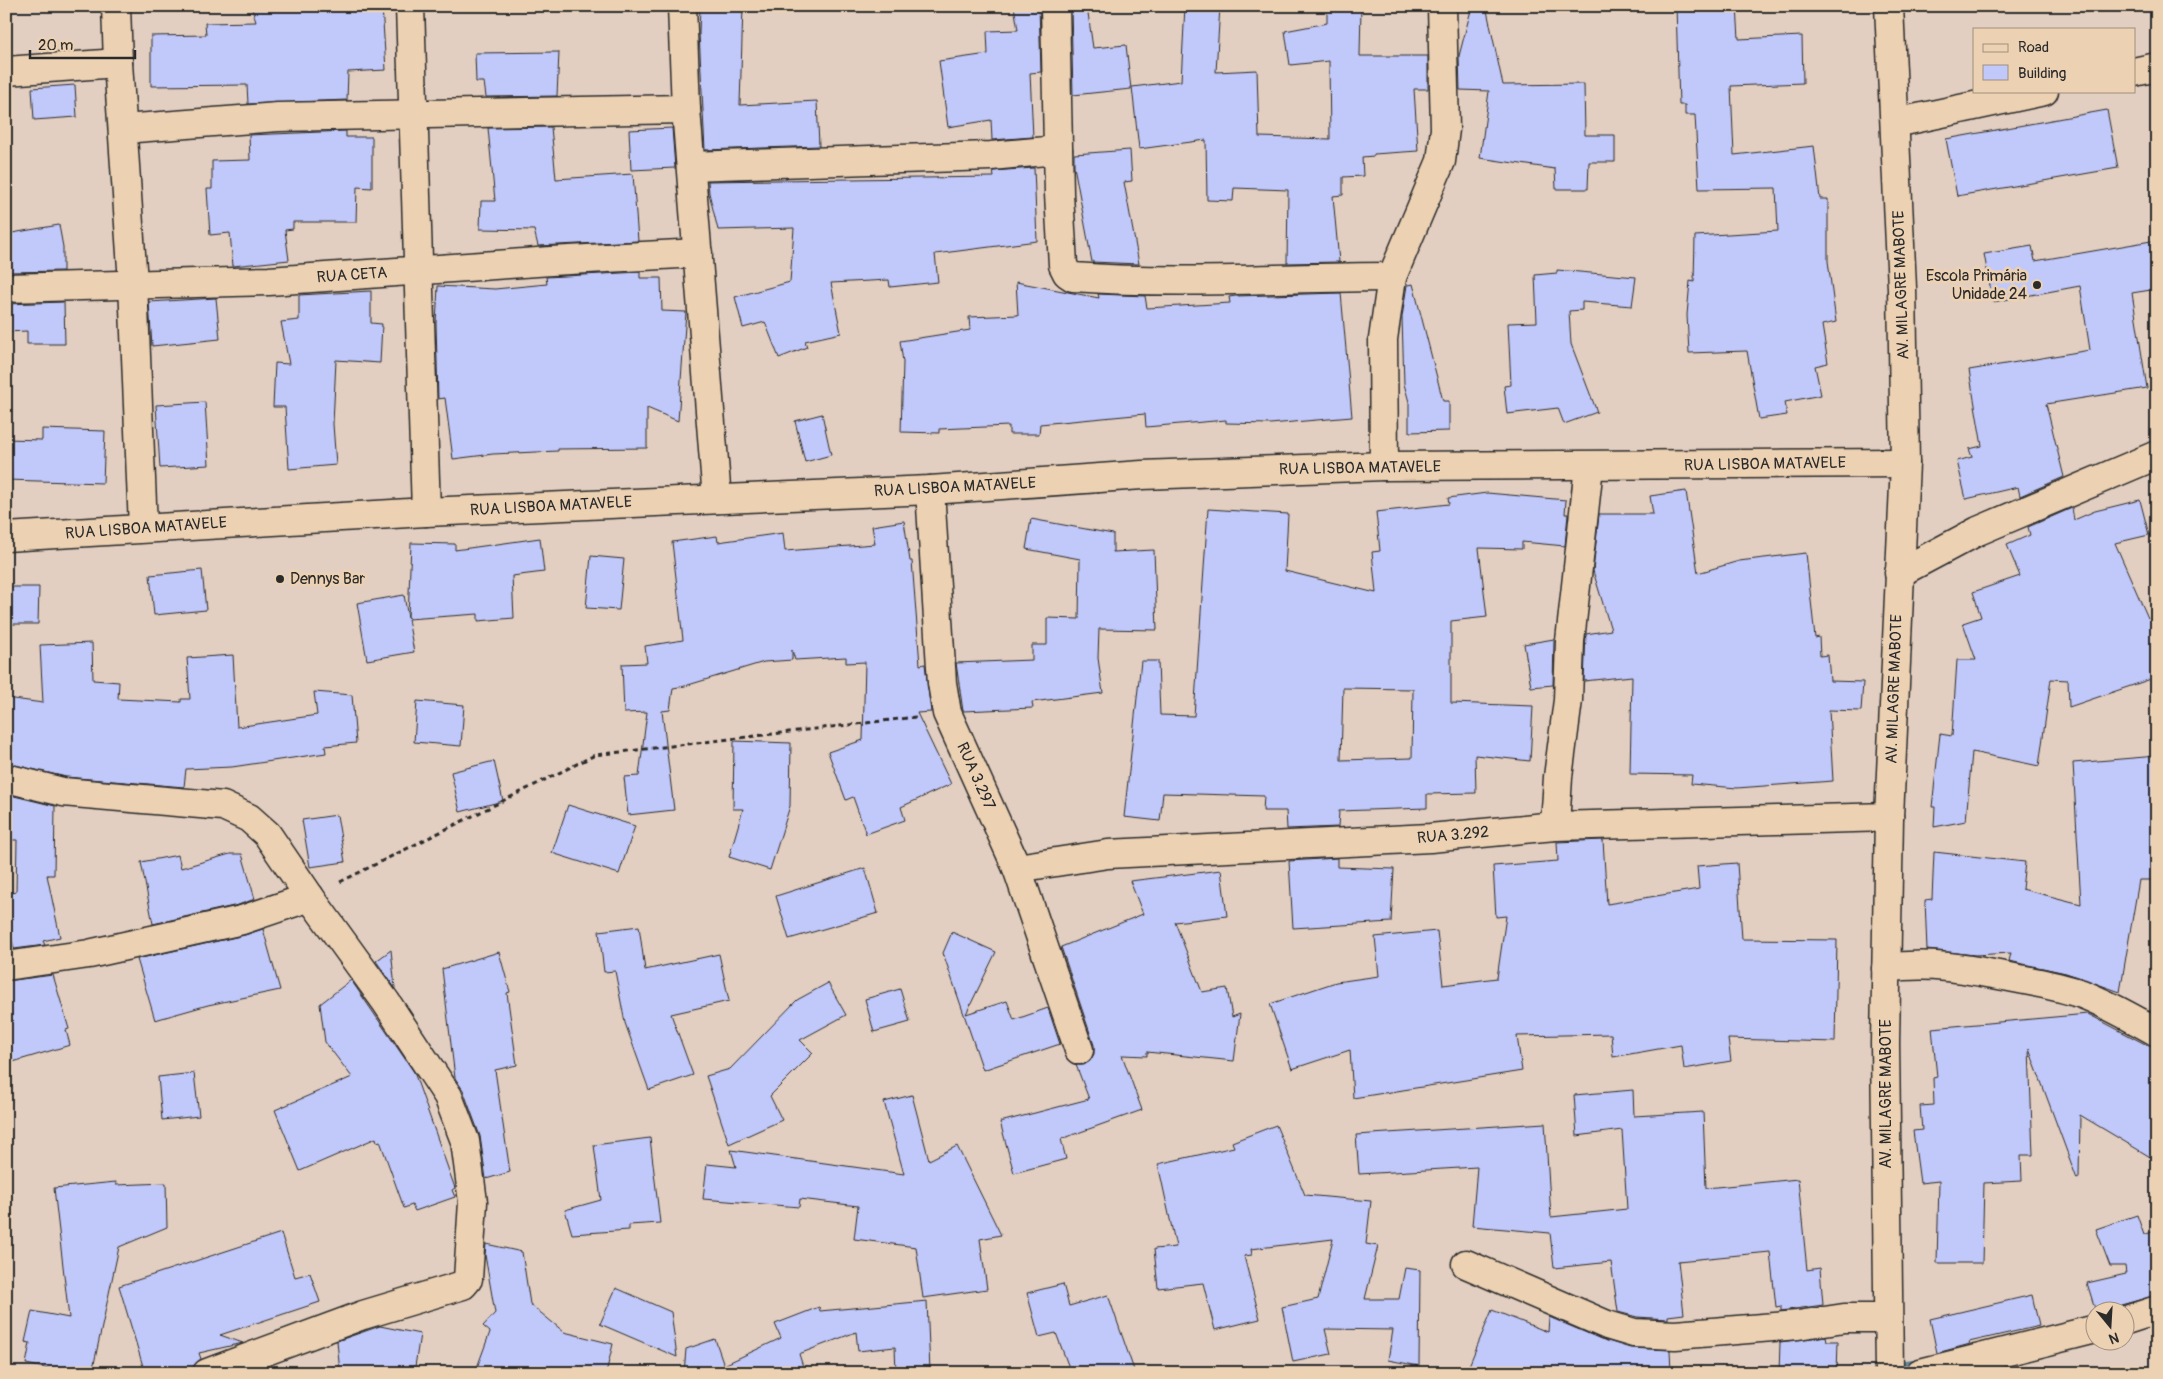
<svg xmlns="http://www.w3.org/2000/svg" width="2163" height="1379" viewBox="0 0 2163 1379" font-family="Pangolin,sans-serif">
<rect width="100%" height="100%" fill="#e3cfc1"/>
<filter id="ink" filterUnits="userSpaceOnUse"><feTurbulence type="fractalNoise" baseFrequency=".02" numOctaves="2"/><feDisplacementMap in="SourceGraphic" scale="10" xChannelSelector="R" yChannelSelector="G"/><feConvolveMatrix kernelMatrix="1 2 1 2 8 2 1 2 1" color-interpolation-filters="sRGB"/></filter>
<g filter="url(#ink)">
<g fill="none" stroke-linecap="round" stroke-linejoin="round">
<polyline stroke="#64879d" stroke-width="10" points="1889,1367 1922,1363"/>
</g>
<g fill="#c1c8fa" stroke="#2b2b2b" fill-rule="evenodd">
<polygon points="251,6 382,6 386,70 348,72 347,100 248,104 247,85 151,86 151,36 206,35 205,23 256,22"/>
<polygon points="700,6 743,6 740,105 817,101 819,146 705,150 699,33"/>
<polygon points="1014,6 1039,6 1041,72 1030,73 1033,137 992,140 991,120 948,127 939,61 988,54 987,31 1018,30"/>
<polygon points="1071,6 1087,6 1093,48 1126,45 1131,89 1073,95"/>
<polygon points="1185,6 1220,6 1216,72 1257,70 1259,137 1330,139 1329,61 1290,65 1285,31 1327,23 1327,6 1361,6 1360,56 1428,56 1428,89 1414,89 1418,151 1374,154 1374,156 1362,157 1363,176 1343,177 1343,195 1333,196 1339,262 1287,263 1288,190 1234,188 1233,201 1207,200 1206,140 1139,149 1132,87 1181,81"/>
<polygon points="1472,6 1486,6 1503,85 1584,84 1585,135 1615,135 1615,162 1589,162 1588,189 1556,189 1555,169 1480,158 1489,91 1460,90 1459,56"/>
<polygon points="1676,6 1737,6 1739,39 1802,36 1803,83 1731,86 1734,155 1814,146 1820,199 1828,199 1828,261 1836,322 1822,325 1828,363 1815,366 1821,395 1785,402 1787,415 1759,419 1747,351 1689,353 1687,315 1690,281 1694,282 1695,236 1778,231 1776,188 1699,189 1695,115 1685,115 1685,105 1679,105"/>
<polygon points="559,52 557,96 486,97 484,82 476,82 475,53"/>
<polygon points="75,85 77,117 34,120 32,88"/>
<polygon points="2107,110 2118,168 1957,196 1946,139"/>
<polygon points="551,127 556,179 633,174 638,241 538,246 534,230 480,229 481,201 495,201 488,128"/>
<polygon points="672,128 675,168 631,170 629,130"/>
<polygon points="346,131 346,137 372,137 372,188 357,187 356,222 293,222 293,229 285,230 289,260 233,266 230,233 210,235 207,189 212,189 212,161 250,160 249,135"/>
<polygon points="1130,150 1132,181 1124,182 1139,264 1092,262 1074,166 1074,154"/>
<polygon points="1034,168 1037,241 935,254 938,282 890,287 889,280 831,283 841,333 805,341 807,347 779,358 765,322 743,328 735,297 790,282 794,228 718,230 709,193 708,181 994,177 993,171"/>
<polygon points="59,225 63,247 63,271 6,272 6,234"/>
<polygon points="2157,240 2157,289 2132,293 2147,388 2046,404 2064,477 2020,496 2018,487 1966,499 1957,461 1972,457 1969,449 1982,446 1969,370 2090,350 2080,286 1993,302 1984,254 2032,246 2035,261"/>
<polygon points="1557,270 1636,277 1632,306 1582,302 1582,310 1569,311 1571,344 1597,412 1564,424 1558,408 1507,414 1504,386 1511,385 1508,323 1537,322 1535,275 1557,273"/>
<polygon points="640,272 640,278 661,278 662,311 686,312 678,421 647,408 647,448 558,449 558,451 493,454 453,459 445,398 438,399 436,323 438,286 495,289 547,284 546,277"/>
<polygon points="1016,282 1099,298 1098,294 1145,296 1147,308 1230,303 1229,297 1236,296 1341,293 1352,417 1270,424 1226,423 1226,420 1146,427 1145,414 1040,424 1039,434 1009,434 1009,426 939,429 939,433 901,432 903,362 900,341 970,330 969,317 1018,315"/>
<polygon points="1413,284 1443,401 1449,401 1449,431 1409,432 1409,402 1404,384 1402,317 1407,285"/>
<polygon points="371,291 371,323 382,324 380,363 336,360 333,424 336,465 289,469 285,407 273,407 275,363 289,364 281,322 299,320 299,295"/>
<polygon points="216,298 220,339 152,346 149,302"/>
<polygon points="64,302 65,344 27,344 27,331 6,332 6,304"/>
<polygon points="205,402 209,465 160,468 156,405"/>
<polygon points="822,414 831,455 805,462 795,421"/>
<polygon points="42,429 105,431 103,483 6,480 6,439 42,440"/>
<polygon points="1686,491 1698,573 1739,561 1806,553 1815,638 1819,637 1820,656 1828,655 1830,681 1863,682 1861,711 1829,710 1833,781 1737,788 1691,784 1692,775 1630,774 1632,676 1584,681 1586,634 1611,630 1593,571 1599,514 1653,514 1650,496"/>
<path d="M 1487,493 L 1566,500 L 1565,514 L 1568,514 L 1565,546 L 1522,542 L 1522,549 L 1479,548 L 1487,617 L 1451,621 L 1451,703 L 1533,706 L 1530,761 L 1475,755 L 1476,793 L 1427,794 L 1427,808 L 1339,811 L 1338,827 L 1287,829 L 1286,811 L 1263,811 L 1264,796 L 1163,793 L 1160,821 L 1124,817 L 1141,661 L 1158,661 L 1160,715 L 1194,716 L 1208,509 L 1288,514 L 1285,571 L 1376,593 L 1372,552 L 1380,551 L 1376,512 L 1449,504 L 1448,498 ZM 1343,688 L 1413,689 L 1412,758 L 1341,760 Z"/>
<polygon points="2140,500 2149,535 2115,543 2148,618 2157,613 2157,677 2069,707 2068,680 2051,679 2039,766 1972,752 1966,821 1934,827 1935,807 1932,807 1940,734 1952,736 1957,660 1976,660 1963,623 1981,617 1973,592 2020,576 2007,545 2030,535 2028,527 2072,508 2074,520 2095,511"/>
<polygon points="1031,519 1113,534 1113,552 1154,550 1157,630 1099,629 1098,658 1103,693 1032,702 1033,708 963,711 956,663 1032,660 1032,645 1047,645 1047,618 1079,619 1080,559 1026,549"/>
<polygon points="904,521 910,561 912,561 920,665 925,664 931,712 917,713 951,784 901,807 905,820 866,834 853,797 846,800 828,752 863,740 865,662 846,663 846,657 795,660 792,650 792,660 764,662 685,686 673,688 670,710 662,711 674,810 628,815 624,777 639,776 647,712 624,713 622,664 647,663 645,646 683,640 672,542 717,536 718,542 783,533 785,551 875,544 872,526"/>
<polygon points="540,538 544,572 512,576 514,618 478,621 478,614 408,619 414,652 367,660 357,603 404,595 408,618 411,543 455,544 455,550"/>
<polygon points="591,556 624,559 619,610 586,608"/>
<polygon points="202,570 206,610 154,615 150,575"/>
<polygon points="6,587 39,587 38,624 6,624"/>
<polygon points="1554,639 1553,685 1531,687 1524,644"/>
<polygon points="92,643 93,680 119,682 118,699 181,702 181,699 190,699 187,658 233,655 237,727 317,715 314,692 352,695 356,743 325,746 326,753 232,767 186,769 184,787 66,777 6,763 6,698 43,703 40,645"/>
<polygon points="417,701 464,705 461,746 414,742"/>
<polygon points="734,741 791,743 790,806 770,870 729,857 743,809 733,809"/>
<polygon points="2157,756 2157,880 2139,880 2120,992 2066,973 2009,961 2011,953 1975,955 1927,950 1925,900 1932,899 1934,852 2025,862 2022,889 2081,904 2073,763"/>
<polygon points="494,761 503,801 460,812 451,772"/>
<polygon points="6,794 55,806 54,875 47,875 60,937 43,941 45,945 14,949 6,911 6,894 16,892 17,840 6,840"/>
<polygon points="568,805 635,826 619,874 552,853"/>
<polygon points="337,815 345,862 310,867 302,820"/>
<polygon points="1603,840 1607,904 1699,889 1697,866 1737,863 1742,939 1837,940 1835,1042 1728,1039 1731,1061 1684,1069 1681,1045 1613,1057 1611,1034 1517,1036 1522,1071 1353,1098 1350,1050 1292,1069 1270,1004 1336,982 1379,976 1375,937 1437,931 1443,985 1497,978 1506,916 1496,917 1493,866 1558,861 1557,842"/>
<polygon points="230,854 242,854 255,899 238,905 153,924 141,862 178,855 181,868"/>
<polygon points="1337,858 1337,867 1394,869 1391,922 1293,928 1289,861"/>
<polygon points="865,868 878,913 789,939 776,896"/>
<polygon points="1221,870 1227,916 1175,922 1202,992 1227,988 1232,1017 1240,1014 1234,1061 1147,1052 1147,1056 1122,1055 1142,1110 1061,1139 1066,1159 1014,1173 1000,1122 1089,1099 1076,1065 1084,1065 1090,1061 1094,1054 1094,1045 1061,947 1143,914 1130,881"/>
<polygon points="639,926 645,970 719,954 729,1001 671,1014 693,1075 649,1090 625,1023 615,971 604,972 599,931"/>
<polygon points="263,929 280,990 208,1005 155,1020 137,959 245,935"/>
<polygon points="952,932 996,952 966,1014 1007,1001 1014,1020 1048,1008 1060,1044 983,1070 943,953"/>
<polygon points="391,950 395,988 376,961"/>
<polygon points="499,952 510,992 507,993 517,1065 495,1070 510,1172 486,1179 480,1136 463,1090 455,1078 442,969"/>
<polygon points="53,975 69,1029 66,1030 70,1045 6,1064 6,981"/>
<polygon points="351,980 414,1072 455,1188 452,1190 455,1197 415,1211 412,1205 404,1208 380,1141 377,1142 376,1138 300,1171 275,1110 352,1077 325,1042 320,1004"/>
<polygon points="828,983 846,1015 800,1040 813,1053 770,1096 782,1120 729,1144 706,1076 730,1069 797,1000"/>
<polygon points="900,989 910,1022 874,1032 865,999"/>
<polygon points="2088,1014 2149,1046 2157,1048 2157,1161 2080,1115 2079,1178 2077,1179 2029,1049 2033,1155 2021,1155 2022,1181 1984,1183 1982,1263 1937,1263 1939,1181 1920,1183 1913,1131 1922,1130 1920,1106 1934,1105 1933,1078 1937,1077 1932,1028"/>
<polygon points="194,1073 199,1116 162,1120 158,1077"/>
<polygon points="1633,1090 1634,1116 1703,1112 1706,1188 1798,1179 1807,1270 1820,1268 1823,1305 1781,1311 1781,1306 1776,1307 1770,1252 1678,1261 1684,1314 1668,1316 1668,1319 1637,1317 1618,1312 1611,1262 1554,1268 1550,1233 1472,1226 1477,1167 1359,1174 1356,1135 1545,1123 1551,1217 1627,1209 1622,1130 1577,1136 1574,1095"/>
<polygon points="912,1095 929,1160 957,1146 1001,1235 980,1239 987,1289 923,1298 916,1247 854,1239 858,1206 800,1199 799,1207 703,1199 707,1164 736,1167 731,1150 904,1174 884,1102"/>
<polygon points="1276,1125 1305,1195 1371,1201 1366,1244 1378,1246 1365,1299 1399,1299 1405,1268 1420,1270 1419,1366 1388,1360 1393,1330 1325,1329 1331,1354 1293,1362 1282,1307 1318,1299 1333,1239 1251,1249 1252,1255 1244,1256 1260,1319 1215,1330 1203,1283 1158,1288 1154,1249 1176,1247 1158,1164 1234,1147 1232,1142"/>
<polygon points="650,1138 660,1223 629,1225 629,1230 572,1234 565,1210 601,1200 594,1145"/>
<polygon points="116,1182 116,1185 166,1183 167,1227 119,1247 92,1373 68,1373 26,1364 30,1343 25,1342 32,1311 69,1318 54,1188"/>
<polygon points="2137,1215 2144,1235 2157,1230 2157,1295 2121,1305 2111,1312 2096,1312 2087,1283 2126,1274 2125,1266 2110,1266 2096,1229"/>
<polygon points="281,1233 295,1277 310,1273 320,1302 220,1335 243,1343 199,1353 201,1359 193,1367 176,1373 145,1373 119,1286"/>
<polygon points="486,1244 522,1252 530,1304 564,1332 613,1344 606,1373 475,1373 490,1332 483,1326 495,1313 485,1255"/>
<polygon points="1063,1284 1069,1306 1108,1295 1135,1373 1071,1373 1056,1333 1039,1337 1027,1293"/>
<polygon points="616,1288 671,1312 677,1357 600,1324"/>
<polygon points="2032,1295 2039,1326 1969,1342 1970,1344 1937,1353 1930,1319"/>
<polygon points="927,1301 930,1371 896,1373 895,1347 858,1351 856,1332 799,1354 805,1373 684,1373 686,1349 715,1339 724,1365 781,1338 775,1324 819,1307 820,1311"/>
<polygon points="1492,1310 1548,1332 1549,1317 1601,1339 1630,1348 1670,1350 1671,1373 1466,1373"/>
<polygon points="380,1326 420,1334 414,1373 340,1373 337,1341"/>
<polygon points="1826,1336 1827,1341 1838,1341 1837,1373 1779,1373 1780,1342"/>
</g>
<g fill="none" stroke-linecap="round" stroke-linejoin="round">
<g stroke="#2b2b2b" stroke-width="31">
<g id="street">
<polyline points="116,6 118,63 133,283 143,528"/>
<polyline points="410,6 426,512"/>
<polyline points="682,6 686,109 717,499"/>
<path d="M 1055,6 L 1059,194 L 1063,265 L 1067,273 L 1073,277 C 1180,285 1286,277 1392,277"/>
<polyline points="6,71 118,63"/>
<polyline points="2134,72 2157,67"/>
<polyline points="1895,123 2044,91"/>
<polyline points="123,129 278,117 686,109"/>
<polyline points="691,166 991,156 1058,150"/>
<polyline points="6,288 269,281 551,261 698,253"/>
<polyline points="1384,466 1383,339 1392,277 1441,161 1445,129 1442,6"/>
<polyline points="930,490 942,683 947,713 1017,868 1079,1050"/>
<polyline points="6,537 426,512 930,490 1142,475 1384,466 1905,463"/>
<polyline points="1899,573 1978,531 2157,455"/>
<polyline points="6,778 63,792 223,806 249,818 267,834 310,897 386,1002 448,1096 465,1141 473,1202 468,1279 463,1285 363,1315 207,1373"/>
<polyline points="1555,826 1558,777 1568,700 1570,641 1589,466"/>
<polyline points="1017,868 1108,854 1430,838 1555,826 1889,817"/>
<polyline points="6,966 89,954 242,920 310,897"/>
<path d="M 1886,968 C 1928,962 1962,968 2004,976 C 2030,981 2056,985 2082,994 C 2108,1004 2132,1018 2157,1032"/>
<polyline points="1466,1264 1607,1325 1634,1333 1675,1335 1798,1325 1844,1318 1888,1318"/>
<polyline points="2126,1320 2157,1310"/>
<polyline points="1920,1373 2096,1329"/>
</g>
</g>
<g stroke="#2b2b2b" stroke-width="31">
<polyline id="secondary" points="1889,1373 1885,1043 1889,817 1905,463 1902,288 1889,6"/>
</g>
<polyline stroke="#2b2b2b" stroke-width="3" stroke-dasharray="5 4" stroke-linecap="butt" points="340,882 595,755 916,717"/>
<use href="#street" stroke="#ecd1b3" stroke-width="28"/>
<use href="#secondary" stroke="#ecd1b3" stroke-width="28"/>
</g>
</g>
<g fill="#2b2b2b" stroke="#ecd1b3" stroke-width="2">
<circle cx="2037" cy="285" r="5"/>
<circle cx="280" cy="579" r="5"/>
</g>
<g text-anchor="middle" dominant-baseline="central" stroke-width="5" stroke-linejoin="round" paint-order="stroke">
<g font-size="16" fill="#2b2b2b" stroke="#ecd1b3">
<text transform="translate(352 275) rotate(-4)">RUA CETA</text>
<text transform="translate(1901 285) rotate(-92)">AV. MILAGRE MABOTE</text>
<text transform="translate(1765 464) rotate(-1)">RUA LISBOA MATAVELE</text>
<text transform="translate(1360 468) rotate(-1)">RUA LISBOA MATAVELE</text>
<text transform="translate(955 487) rotate(-3)">RUA LISBOA MATAVELE</text>
<text transform="translate(551 506) rotate(-3)">RUA LISBOA MATAVELE</text>
<text transform="translate(146 528) rotate(-4)">RUA LISBOA MATAVELE</text>
<text transform="translate(1894 689) rotate(-88)">AV. MILAGRE MABOTE</text>
<text transform="translate(976 776) rotate(66)">RUA 3.297</text>
<text transform="translate(1453 835) rotate(-5)">RUA 3.292</text>
<text transform="translate(1886 1094) rotate(-90)">AV. MILAGRE MABOTE</text>
</g>
<g font-size="16" fill="#2b2b2b" stroke="#ecd1b3" text-anchor="end">
<text x="2027" y="276">Escola Primária<tspan x="2027" dy="18">Unidade 24</tspan></text>
<text x="290" y="579" text-anchor="start">Dennys Bar</text>
</g>
</g>
<rect width="2163" height="1379" fill="none" stroke="#ecd1b3" stroke-width="25"/>
<rect x="12" y="12" width="2138" height="1354" fill="none" stroke="#2b2b2b" stroke-width="2" filter="url(#ink)"/>
<rect x="1973" y="28" width="162" height="65" fill="#ecd1b3" stroke="#9f8f7d"/>
<rect x="1983" y="44" width="25" height="8" fill="#ecd1b3" stroke="#9f8f7d"/>
<text x="2018" y="52" font-size="15" fill="#2b2b2b">Road</text>
<rect x="1983" y="65" width="25" height="15" fill="#c1c8fa" stroke="#9f8f7d"/>
<text x="2018" y="78" font-size="15" fill="#2b2b2b">Building</text>
<g transform="translate(2110 1326) rotate(162)"><circle r="24" fill="#ecd1b3" stroke="#9f8f7d"/>
<path d="M0-4L9 19L0 12L-9 19Z" fill="#2b2b2b"/>
<text y="-8" font-size="14" font-weight="bold" text-anchor="middle" fill="#2b2b2b">N</text>
</g>
<path d="M30 50v8h105v-8" fill="none" stroke="#2b2b2b" stroke-width="2.5"/>
<text x="38" y="50" font-size="15" fill="#2b2b2b" stroke="#ecd1b3" stroke-width="4" paint-order="stroke">20 m</text>
</svg>
